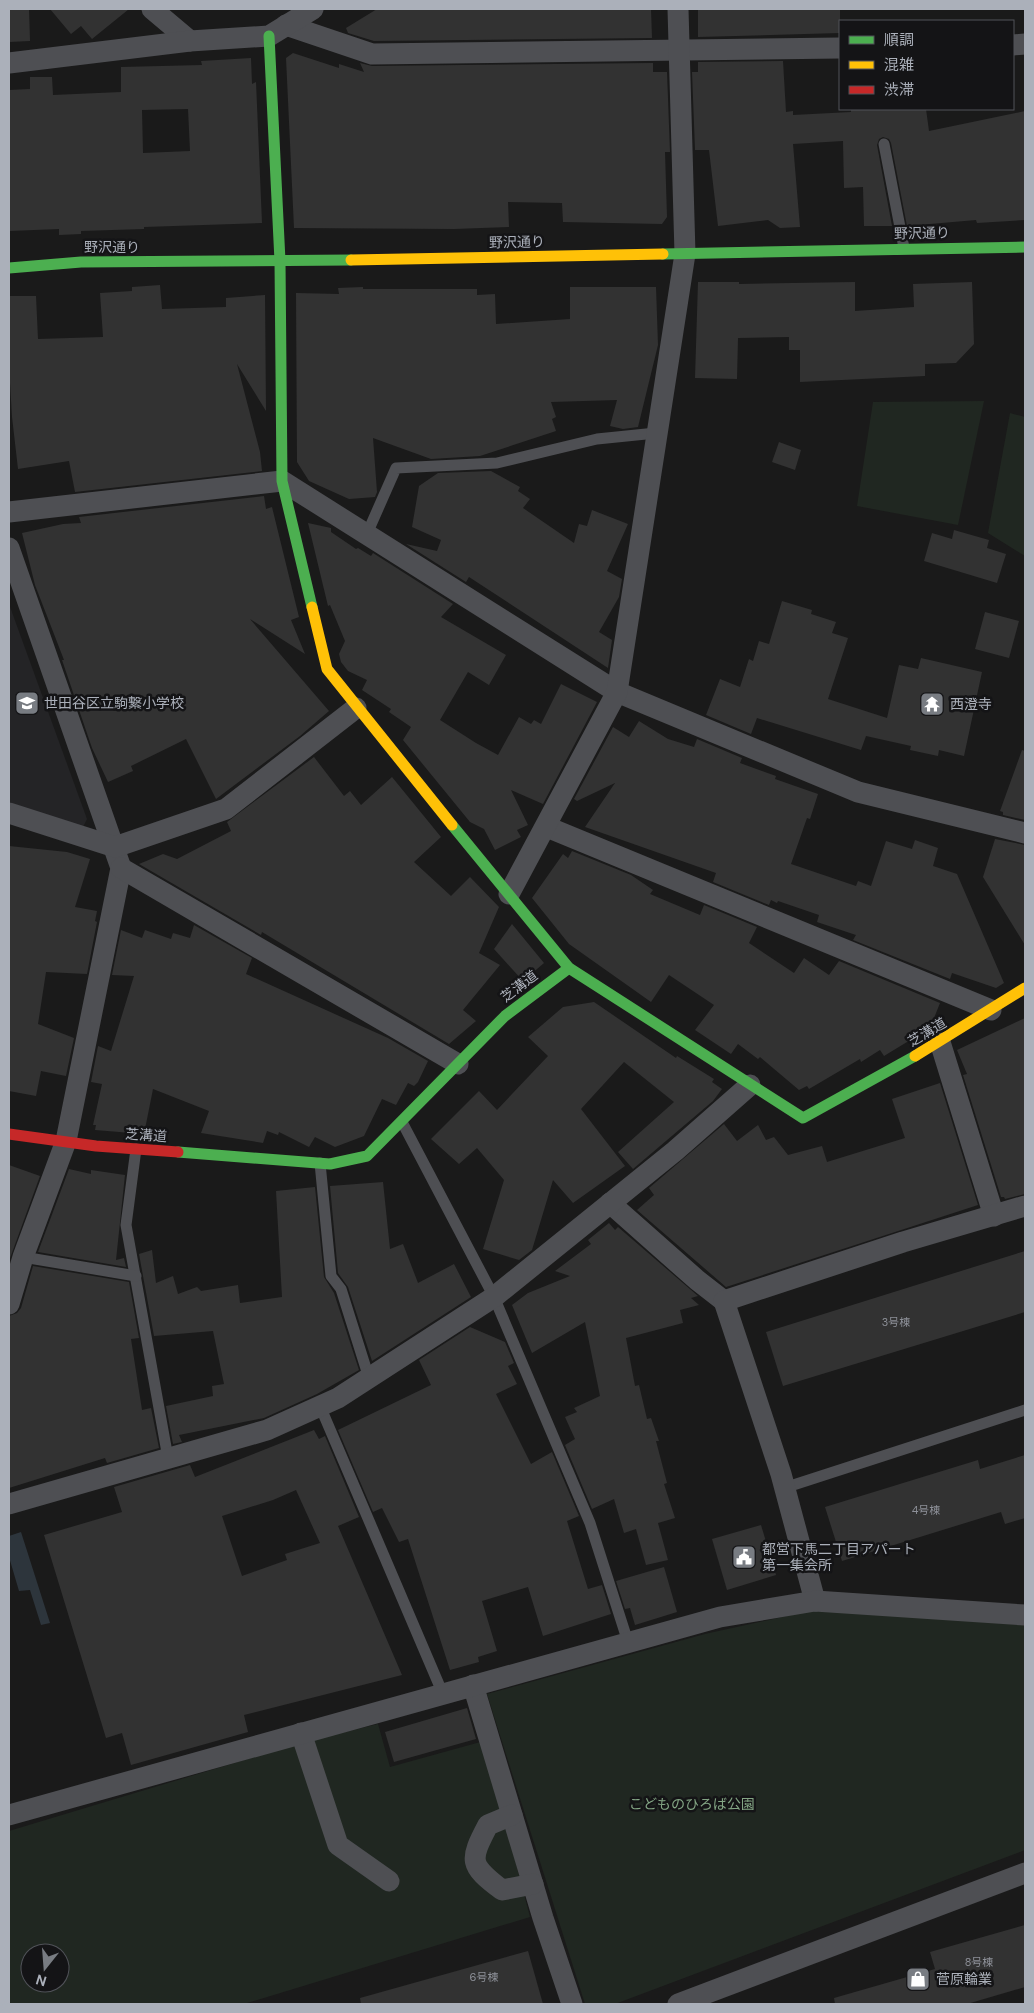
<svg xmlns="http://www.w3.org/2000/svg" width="1034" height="2013" viewBox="0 0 1034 2013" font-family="'DM Sans','Noto Sans JP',sans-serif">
<rect width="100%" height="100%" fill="#1a1a1a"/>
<polygon fill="#242426" points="9,604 87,819 83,827 9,803"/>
<g fill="#202721" fill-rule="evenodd">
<polygon points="984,401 958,525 857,506 873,402"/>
<polygon points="1010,413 1025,417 1025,556 988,533"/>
<polygon points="814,1610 1025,1625 1025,1850 615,2004 585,2004 487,1694 705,1634"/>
<path d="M 378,1724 L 390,1767 L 484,1741 L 530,1917 L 244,2004 L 9,2004 L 9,1831 L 304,1742 ZM 30,1953 L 60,1953 L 60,1983 L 30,1983 Z"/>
</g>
<polygon fill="#2d353c" points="21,1532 50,1623 41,1625 30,1590 19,1591 9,1557 9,1536"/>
<g fill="#323232" fill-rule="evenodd">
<polygon points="9,9 29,9 30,41 9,42"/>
<polygon points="50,9 129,9 92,39 81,26 71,34"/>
<polygon points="377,9 651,9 652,38 374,41 348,33 346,28"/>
<polygon points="698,9 840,9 840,33 698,37"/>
<polygon points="293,53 339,68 339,64 364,72 360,63 372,66 653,63 653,72 667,72 670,152 665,152 667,217 662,224 563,222 562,203 508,202 509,227 454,229 294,228 286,58"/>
<path d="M 251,58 L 252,84 L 256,82 L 262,223 L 144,227 L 144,229 L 81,231 L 81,234 L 59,235 L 59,229 L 9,231 L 9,90 L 30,89 L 30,77 L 52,77 L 53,95 L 121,92 L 121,67 L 202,65 L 201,61 ZM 188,109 L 190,151 L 143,153 L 142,110 Z"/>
<polygon points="783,61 786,112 793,111 793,115 851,112 851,109 926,109 929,131 1025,111 1025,220 977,223 976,220 907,226 891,143 889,139 883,137 879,139 877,145 892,226 864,226 863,187 844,188 843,141 793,144 800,227 780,228 768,220 718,226 709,150 695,150 692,72 698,72 698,62"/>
<polygon points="698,282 739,282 739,284 855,282 855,311 914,307 913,284 972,282 974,344 956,363 925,364 925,376 800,382 800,350 789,350 789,337 738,338 737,379 695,378"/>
<polygon points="160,285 162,309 226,307 226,298 265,295 266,411 237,364 260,452 262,471 75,492 69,461 18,469 12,417 9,366 9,296 36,296 38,339 103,337 100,293 132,291 132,287"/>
<polygon points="363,287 363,289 477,289 477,295 495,294 496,324 570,319 570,287 656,287 658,345 638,427 623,429 610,426 617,400 551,402 556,417 552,419 556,431 480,456 431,459 373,438 377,492 375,497 349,499 309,481 297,462 296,293 339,294 338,288"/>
<polygon points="779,442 801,450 795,470 772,462"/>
<polygon points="491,471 520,487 518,491 530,499 523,508 574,543 579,524 587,526 592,510 628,524 607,571 622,579 619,597 599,632 612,640 608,668 469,577 466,582 406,544 437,551 441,540 412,527 419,486 438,473"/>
<polygon points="264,496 266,509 272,507 299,617 291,620 305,654 250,619 329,711 300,736 216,799 186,739 131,766 133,771 108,782 92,748 62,660 64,660 35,585 22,533 63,524 81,523 79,517"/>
<polygon points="308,523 331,528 331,532 356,549 358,548 371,556 373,553 453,604 441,617 506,655 489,685 468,672 440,720 476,743 498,755 519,717 531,724 534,720 541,724 561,684 597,702 543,804 511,790 528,825 517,830 521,837 495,850 484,829 470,822 403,740 411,727 389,712 391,709 362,690 367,680 348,671 341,662 339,654 345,641 330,605 328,606"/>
<polygon points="954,530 989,540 987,548 1006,554 997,583 924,561 932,533 952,539"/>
<polygon points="782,601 812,610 811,614 836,622 832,633 848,638 828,699 887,718 899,665 918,669 921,658 982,672 964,756 939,750 938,756 910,750 911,746 866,736 861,750 757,718 751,734 706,715 720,679 740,687 749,659 753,661 759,641 769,644"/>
<polygon points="985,612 1019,621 1009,658 975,649"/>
<polygon points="639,721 668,739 694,747 697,739 742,758 740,763 776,776 775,779 818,794 810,819 807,818 791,864 856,886 858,881 871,886 886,841 912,849 915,840 938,848 933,866 957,874 1004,983 996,988 952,973 950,979 853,940 856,935 817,922 819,915 778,901 777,903 771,900 769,905 713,882 716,873 585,827 615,783 577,801 574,799 613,727 629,737"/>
<polygon points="1022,750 1025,751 1025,820 1003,815 1003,812 1000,811"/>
<polygon points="314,757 344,796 350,791 361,805 392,777 441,837 414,862 451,896 470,877 499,907 479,953 500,965 463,1010 476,1021 449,1044 262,932 261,935 139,864 163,854 177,859 231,831 227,822"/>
<polygon points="995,839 1025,845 1025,945 983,877"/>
<polygon points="9,846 67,852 90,859 75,907 97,911 95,921 97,922 87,974 46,972 38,1024 74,1038 66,1076 41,1071 36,1096 9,1091"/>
<polygon points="572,851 631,875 653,890 650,894 700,915 704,905 757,927 749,943 794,973 804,958 829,975 839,961 940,1003 930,1028 884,1056 880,1050 861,1062 860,1059 809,1089 807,1086 799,1090 760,1057 758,1059 738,1044 731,1054 695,1030 714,1005 669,975 651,1002 569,944 532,898 563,854 568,858"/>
<polygon points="512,924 544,963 523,981 494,949"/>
<polygon points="194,925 252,958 246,974 388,1038 428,1061 418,1082 414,1086 408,1083 396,1105 382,1099 364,1136 335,1147 315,1137 309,1147 279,1132 278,1135 267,1131 263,1143 201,1133 209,1111 153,1089 144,1134 95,1130 96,1125 93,1125 102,1084 91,1082 98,1046 111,1051 134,976 112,975 121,930 142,938 145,930 171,939 173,933 190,938"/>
<polygon points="594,1002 676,1058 677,1056 714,1079 712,1082 722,1089 713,1101 633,1169 618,1152 674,1102 624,1062 581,1109 625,1166 573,1203 553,1180 532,1250 519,1260 483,1249 504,1180 477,1148 459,1164 431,1139 479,1091 497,1110 548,1056 528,1037 563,1007"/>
<polygon points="1025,1018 1025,1194 1005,1199 1004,1197 1001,1197 963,1075 967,1074 957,1050"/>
<polygon points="940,1083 978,1205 726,1287 637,1210 654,1195 649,1188 724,1124 737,1141 758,1125 766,1140 774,1137 788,1155 822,1146 827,1162 905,1138 892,1099"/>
<polygon points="9,1165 40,1176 9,1261"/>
<polygon points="69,1169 91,1174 91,1170 125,1175 116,1260 124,1258 126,1267 38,1252"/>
<polygon points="383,1182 390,1249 403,1244 418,1283 454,1264 471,1297 372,1361 348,1287 338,1273 330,1186"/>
<polygon points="315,1187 324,1277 334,1293 359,1370 317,1394 264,1418 179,1435 182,1442 173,1444 166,1406 213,1396 212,1386 224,1384 213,1331 154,1336 139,1254 152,1250 156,1283 173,1276 178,1294 197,1287 201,1291 238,1285 240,1303 282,1297 276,1191"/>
<polygon points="609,1223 615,1230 618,1227 698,1296 691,1298 699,1305 680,1310 683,1323 626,1338 635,1386 639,1385 647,1419 651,1418 659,1441 656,1441 667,1483 664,1484 675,1518 658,1523 668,1560 646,1565 636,1529 624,1533 614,1499 592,1509 565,1445 575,1439 565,1417 577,1412 574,1408 600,1396 585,1322 532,1353 512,1305 528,1293 570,1276 555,1271 591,1244 588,1240"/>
<polygon points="1025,1251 1025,1312 783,1386 766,1332"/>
<polygon points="33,1266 129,1282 139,1338 131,1339 142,1410 151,1408 159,1448 107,1463 105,1458 9,1488 9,1316 17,1313 21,1308"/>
<polygon points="470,1327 505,1342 514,1363 508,1366 517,1384 496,1394 531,1464 552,1452 579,1516 567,1521 588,1589 602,1585 611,1614 543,1636 528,1587 482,1601 497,1651 478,1657 479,1662 450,1670 408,1539 399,1542 382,1508 373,1512 338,1430 431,1385 419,1360"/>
<path d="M 314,1430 L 319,1439 L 325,1436 L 359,1517 L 338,1526 L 402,1675 L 244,1715 L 248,1732 L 131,1765 L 122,1733 L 106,1738 L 44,1535 L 122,1512 L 114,1487 L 190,1465 L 195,1477 ZM 296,1490 L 320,1543 L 285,1554 L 287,1560 L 242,1576 L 222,1516 L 273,1500 Z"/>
<polygon points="1025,1455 1025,1518 1005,1524 1001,1512 842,1561 825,1507 978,1460 980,1469"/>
<polygon points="761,1525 776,1575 727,1590 712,1539"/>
<polygon points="664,1567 677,1612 635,1625 630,1608 625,1609 616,1581"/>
<polygon points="467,1708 476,1739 394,1762 385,1732"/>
<polygon points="1025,1925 1025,1987 967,2004 835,2004 834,1998 935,1969 930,1952"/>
<polygon points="528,1951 543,2004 361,2004 360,1998"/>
</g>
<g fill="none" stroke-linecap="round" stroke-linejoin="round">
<g stroke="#4e4f53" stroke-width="11">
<polyline points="884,144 904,248"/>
<polyline points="366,536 396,468 497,463 597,439 656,433"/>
<polyline points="402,1122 494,1297 590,1523 628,1642"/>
<polyline points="136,1149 126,1225 168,1458"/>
<polyline points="320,1163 331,1276 341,1289 369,1378"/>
<polyline points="23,1257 136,1276"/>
<polyline points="320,1406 443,1694"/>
<polyline points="784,1488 1025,1410"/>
</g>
<g stroke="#4e4f53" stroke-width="21">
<polyline points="152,9 190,41"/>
<polyline points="286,25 372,54 840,48"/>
<polyline points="1013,45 1025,44"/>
<polyline points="9,63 190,41 269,36 313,9"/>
<polyline points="9,512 282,481 617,692 858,792 1025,833"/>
<polyline points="9,548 121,868 66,1141 23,1257 9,1304"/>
<polyline points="9,813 115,847 226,809 356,708"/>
<polyline points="547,827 991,1010"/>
<polyline points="121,868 458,1064"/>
<polyline points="509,894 617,692 685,254 678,9"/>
<polyline points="940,1042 994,1216"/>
<polyline points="610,1203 697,1280 724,1301"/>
<polyline points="9,1504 267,1430 338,1398 494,1297 675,1151 750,1085"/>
<polyline points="815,1601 781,1474 724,1301 903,1242 1025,1206"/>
<polyline points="473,1685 543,1918 572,2004"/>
<polyline points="301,1733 338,1845 389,1881"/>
<polyline points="9,1815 720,1617 815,1601 1025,1615"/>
<path d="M 512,1815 L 488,1825 C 469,1861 469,1865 502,1890 L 533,1884"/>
<polyline points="678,2004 1025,1873"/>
</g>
<g stroke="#4caf50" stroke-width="11">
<polyline points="269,36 280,261 282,481 312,607"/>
<polyline points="663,254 1025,247"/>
<polyline points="9,268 81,262 351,260"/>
<polyline points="452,825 569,968 803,1118 915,1056"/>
<polyline points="178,1152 330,1164 367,1156 505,1016 569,968"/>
</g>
<g stroke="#ffc107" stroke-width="11">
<polyline points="351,260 663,254"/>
<polyline points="312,607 327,669 452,825"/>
<polyline points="915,1056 1025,988"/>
</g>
<polyline stroke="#c62828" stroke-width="11" points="9,1134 96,1146 178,1152"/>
</g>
<defs>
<g id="school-square" transform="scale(1.25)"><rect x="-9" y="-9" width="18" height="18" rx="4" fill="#787c82" stroke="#141416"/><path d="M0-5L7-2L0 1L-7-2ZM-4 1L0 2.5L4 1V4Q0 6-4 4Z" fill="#fff"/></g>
<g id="temple-square" transform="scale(1.25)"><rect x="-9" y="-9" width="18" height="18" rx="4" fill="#787c82" stroke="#141416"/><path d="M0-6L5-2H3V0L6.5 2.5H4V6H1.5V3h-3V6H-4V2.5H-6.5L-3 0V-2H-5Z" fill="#fff"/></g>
<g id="civic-square" transform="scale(1.25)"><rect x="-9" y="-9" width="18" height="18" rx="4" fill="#787c82" stroke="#141416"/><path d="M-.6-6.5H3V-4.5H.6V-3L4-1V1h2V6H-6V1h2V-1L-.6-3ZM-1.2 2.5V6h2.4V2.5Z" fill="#fff"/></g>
<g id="shop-square" transform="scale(1.25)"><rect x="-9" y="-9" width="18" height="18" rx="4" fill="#787c82" stroke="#141416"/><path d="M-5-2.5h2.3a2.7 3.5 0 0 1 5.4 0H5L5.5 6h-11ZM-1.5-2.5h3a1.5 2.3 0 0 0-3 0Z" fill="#fff"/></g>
</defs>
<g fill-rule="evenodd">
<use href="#school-square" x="27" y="703"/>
<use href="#temple-square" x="932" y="704"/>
<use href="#civic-square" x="744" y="1557"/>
<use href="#shop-square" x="918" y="1979"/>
</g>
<g text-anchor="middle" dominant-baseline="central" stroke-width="5" stroke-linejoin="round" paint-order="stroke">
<g font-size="11" fill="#8d9098">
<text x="896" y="1322">3号棟</text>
<text x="926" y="1510">4号棟</text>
<text x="979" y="1962">8号棟</text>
<text x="484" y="1977">6号棟</text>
</g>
<g font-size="14" fill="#abb0ba" stroke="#141416">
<text transform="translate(922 233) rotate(-1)">野沢通り</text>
<text transform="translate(517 242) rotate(-1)">野沢通り</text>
<text x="112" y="247">野沢通り</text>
<text transform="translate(519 986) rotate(-37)">芝溝道</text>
<text transform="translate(927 1032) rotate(-31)">芝溝道</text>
<text transform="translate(146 1135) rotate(4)">芝溝道</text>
</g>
<g font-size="14" fill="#abb0ba" stroke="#141416" text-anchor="start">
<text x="44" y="703">世田谷区立駒繋小学校</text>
<text x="950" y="704">西澄寺</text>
<text x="762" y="1549">都営下馬二丁目アパート<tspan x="762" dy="16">第一集会所</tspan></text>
<text x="936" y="1979">菅原輪業</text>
</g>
<g font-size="14" fill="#83a584" stroke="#141416">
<text x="692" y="1804">こどものひろば公園</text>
</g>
</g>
<rect width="1034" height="2013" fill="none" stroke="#abb0ba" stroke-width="20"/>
<rect x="839" y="20" width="175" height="90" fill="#141416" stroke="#505258"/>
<rect x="849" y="36" width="25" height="8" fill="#4caf50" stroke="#505258"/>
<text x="884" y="45" font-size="15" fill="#abb0ba">順調</text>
<rect x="849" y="61" width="25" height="8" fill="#ffc107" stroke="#505258"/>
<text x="884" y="70" font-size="15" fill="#abb0ba">混雑</text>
<rect x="849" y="86" width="25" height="8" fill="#c62828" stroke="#505258"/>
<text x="884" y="95" font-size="15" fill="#abb0ba">渋滞</text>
<g transform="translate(45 1968) rotate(197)"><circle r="24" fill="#141416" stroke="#505258"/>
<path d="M0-4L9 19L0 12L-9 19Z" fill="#787c82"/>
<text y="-8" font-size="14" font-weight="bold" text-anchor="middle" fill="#abb0ba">N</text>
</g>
</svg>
